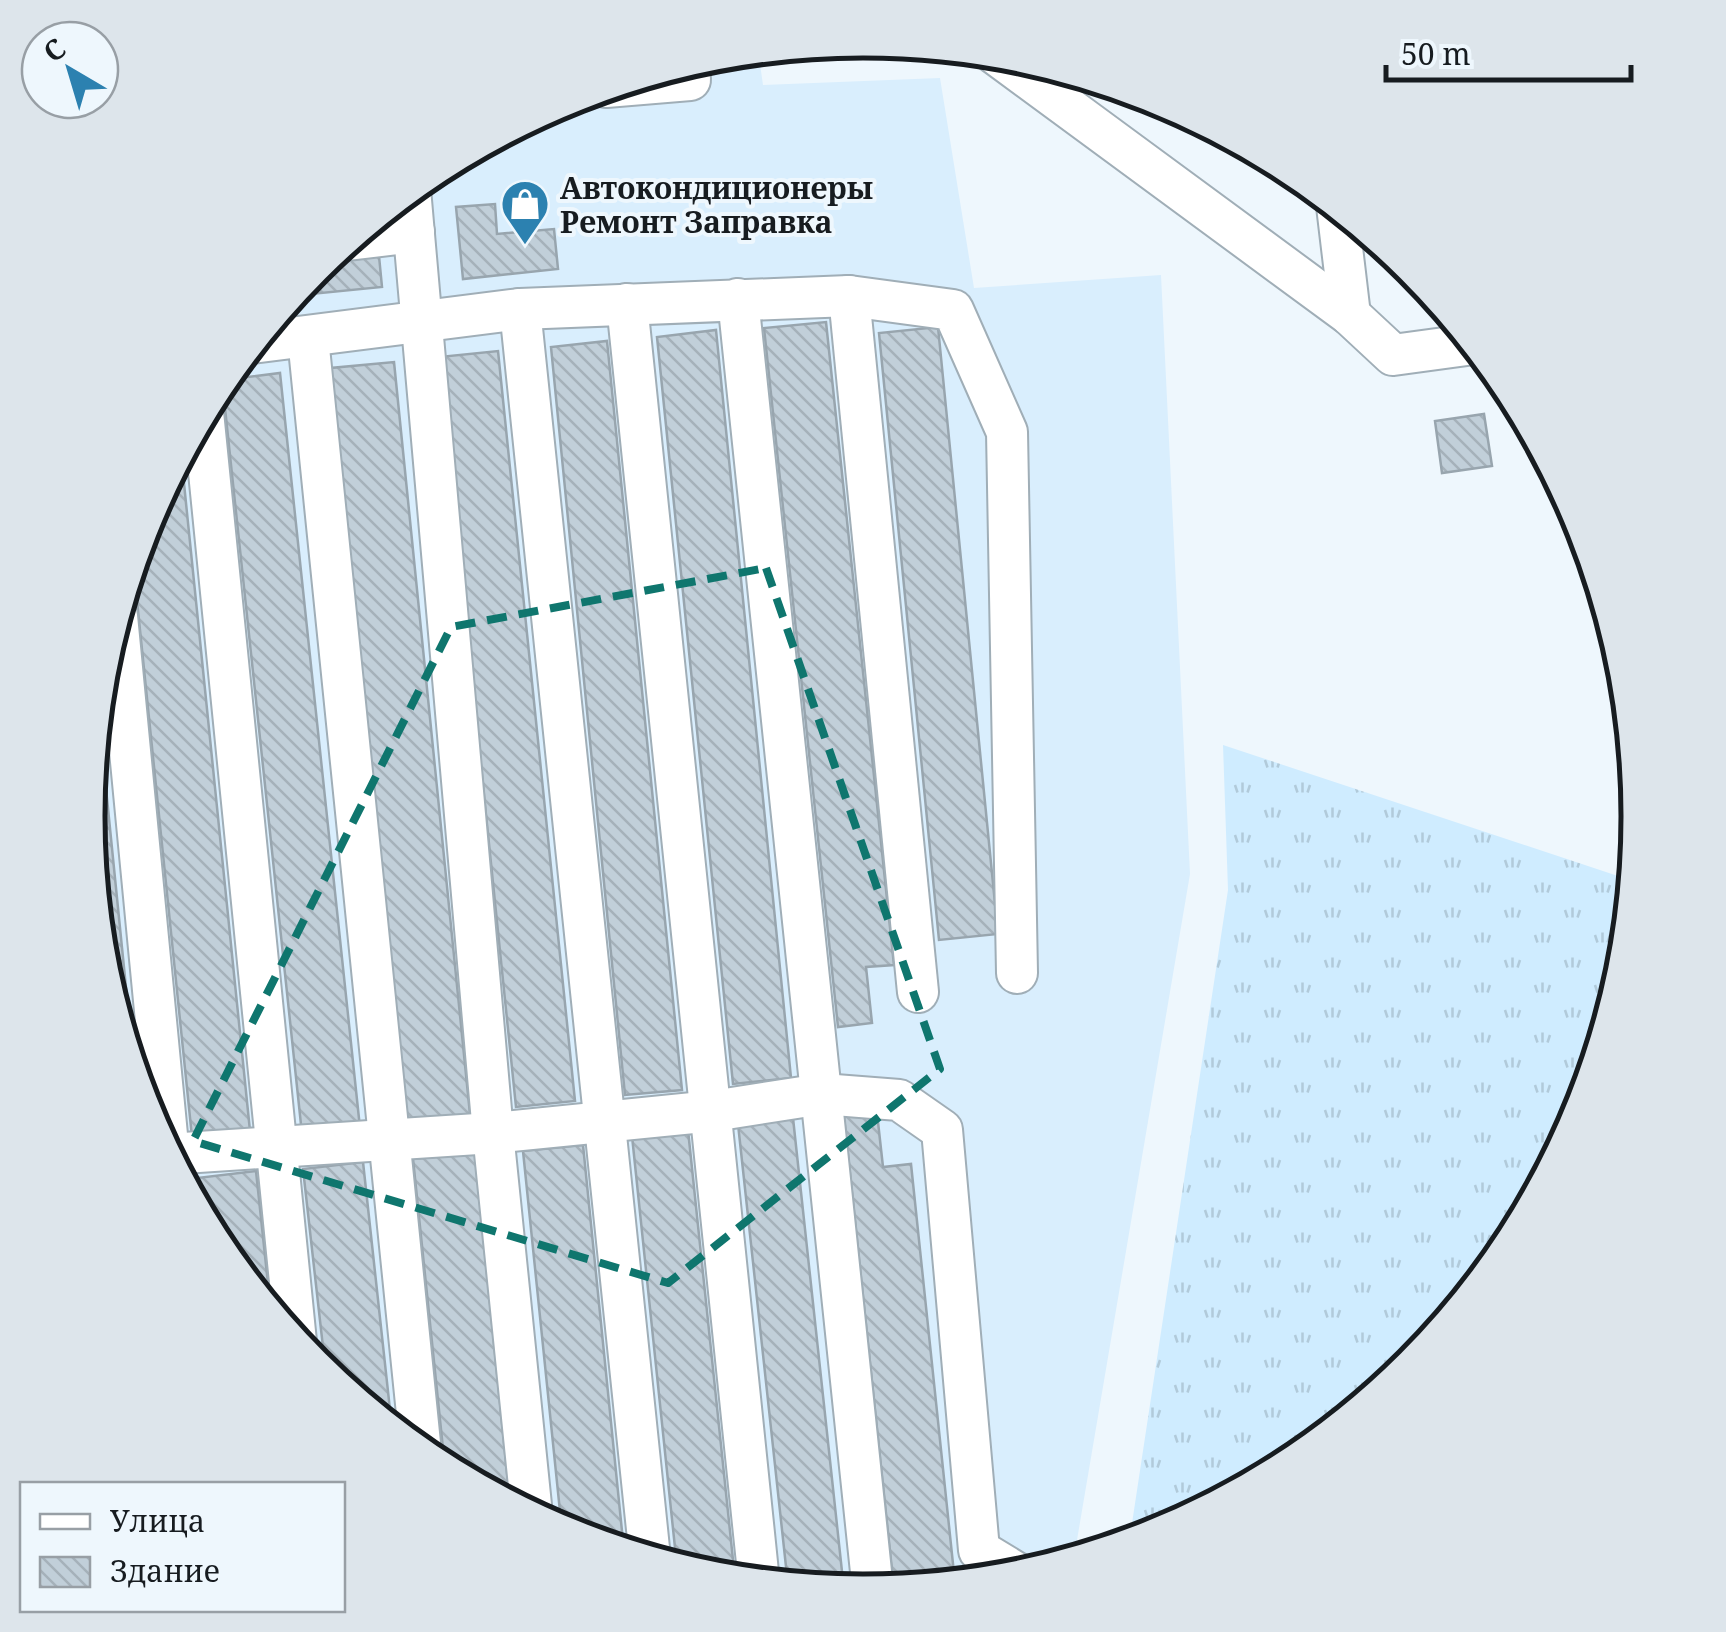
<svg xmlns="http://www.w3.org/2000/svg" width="1726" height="1632" viewBox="0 0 1726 1632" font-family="'Noto Serif',serif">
<defs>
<pattern id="grass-tufts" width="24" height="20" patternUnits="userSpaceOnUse" patternTransform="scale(2.5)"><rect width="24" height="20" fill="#cfecff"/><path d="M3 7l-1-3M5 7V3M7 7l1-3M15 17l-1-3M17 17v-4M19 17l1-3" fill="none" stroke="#b1cada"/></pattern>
<pattern id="building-back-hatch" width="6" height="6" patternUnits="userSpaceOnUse" patternTransform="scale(2.5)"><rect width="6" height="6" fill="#c1cfd9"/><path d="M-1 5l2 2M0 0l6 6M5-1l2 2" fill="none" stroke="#a5b1ba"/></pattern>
</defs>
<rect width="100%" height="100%" fill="#eef7fd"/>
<polygon fill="#d9eefd" points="758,50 763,85 940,78 974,288 1161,275 1190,874 1077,1540 1086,1555 1014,1577 863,1592 711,1577 566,1533 431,1461 314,1364 217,1247 146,1112 102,967 87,815 102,664 146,519 218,384 315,267 432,170 567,99 712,55"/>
<polygon fill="url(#grass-tufts)" points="1223,745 1633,881 1624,968 1580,1113 1508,1248 1411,1365 1294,1462 1159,1533 1136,1540 1131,1530 1228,890"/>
<g fill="url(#building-back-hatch)" stroke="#98a5ae" stroke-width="2.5">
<polygon points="495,204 497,234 554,229 558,269 463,279 456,207"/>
<polygon points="379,256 382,287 291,296 321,262"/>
<polygon points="826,322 894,965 866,967 872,1023 838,1027 764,328"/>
<polygon points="938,327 998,934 939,940 879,333"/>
<polygon points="716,330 791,1078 733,1084 657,337"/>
<polygon points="607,341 682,1090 625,1095 551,347"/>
<polygon points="498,351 575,1101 516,1107 439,357"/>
<polygon points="394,362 470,1114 407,1120 331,368"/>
<polygon points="280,373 360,1128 302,1134 222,380"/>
<polygon points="1484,414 1492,466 1442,473 1435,421"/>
<polygon points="181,454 250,1131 192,1137 133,562 146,519"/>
<polygon points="98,709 135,1077 102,967 87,815"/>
<polygon points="877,1113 883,1167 911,1164 955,1583 894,1589 844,1117"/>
<polygon points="793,1118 844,1590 788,1585 738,1124"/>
<polygon points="688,1130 735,1579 677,1567 632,1136"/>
<polygon points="583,1145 624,1551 562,1531 523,1151"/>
<polygon points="475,1153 510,1503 445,1468 413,1159"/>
<polygon points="363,1162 392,1428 326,1374 303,1169"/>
<polygon points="256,1171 271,1312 217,1247 201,1216 197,1178"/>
</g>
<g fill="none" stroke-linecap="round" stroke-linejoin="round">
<g stroke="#a0aeb7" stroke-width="44">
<g id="minor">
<polyline points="994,53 1350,315 1393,355 1474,344"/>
<polyline points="606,87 690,80 689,62"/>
<polyline points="410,189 493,1133 532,1515"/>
<polyline points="1337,206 1350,315"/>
<polyline points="348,240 414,232"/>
<polyline points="849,296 918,992"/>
<polyline points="738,299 873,1591"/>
<polyline points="627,304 759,1582"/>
<polyline points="520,309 650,1558"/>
<polyline points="308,338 421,1453"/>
<polyline points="252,343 520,309 849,296 953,310 1007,432 1017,973"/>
<polyline points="203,412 296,1342"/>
<polyline points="117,616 169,1156"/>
<polyline points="168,1154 493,1133 713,1111 822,1094 899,1100 942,1130 979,1550 1020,1575"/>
</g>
</g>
<use href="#minor" stroke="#fff" stroke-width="40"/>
</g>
<path fill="none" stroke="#0f766e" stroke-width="8" stroke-dasharray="20 12" stroke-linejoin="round" d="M 766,568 L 940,1069 L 668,1283 L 193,1141 L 451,627 Z"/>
<defs>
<g id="shop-pin" transform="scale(2.5)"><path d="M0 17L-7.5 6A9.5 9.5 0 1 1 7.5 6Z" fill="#2c81b0" stroke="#eef7fd"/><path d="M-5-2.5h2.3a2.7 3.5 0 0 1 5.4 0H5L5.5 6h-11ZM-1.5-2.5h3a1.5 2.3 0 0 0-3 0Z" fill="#fff"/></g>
</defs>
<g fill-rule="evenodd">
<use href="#shop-pin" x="525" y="204"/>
</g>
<g text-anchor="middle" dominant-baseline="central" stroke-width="8" stroke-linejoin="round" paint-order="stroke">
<g font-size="30" font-weight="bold" fill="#171c20" stroke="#eef7fd" text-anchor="start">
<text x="560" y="187">Автокондиционеры<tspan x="560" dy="34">Ремонт Заправка</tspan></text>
</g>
</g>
<path d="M0 0H1726V1632H0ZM105 816a758 758 0 1 1 1516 0a758 758 0 1 1-1516 0Z" fill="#dde5eb" fill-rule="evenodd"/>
<path fill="none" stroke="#171c20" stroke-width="5" d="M105 816a758 758 0 1 1 1516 0a758 758 0 1 1-1516 0Z"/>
<rect x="20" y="1482" width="325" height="130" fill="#eef7fd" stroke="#989fa5" stroke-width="2.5"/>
<rect x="40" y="1514" width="50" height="15" fill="#ffffff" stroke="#989fa5" stroke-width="2.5"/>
<text x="110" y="1532" font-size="30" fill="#171c20">Улица</text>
<rect x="40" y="1557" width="50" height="30" fill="url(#building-back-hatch)" stroke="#989fa5" stroke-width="2.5"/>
<text x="110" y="1582" font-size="30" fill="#171c20">Здание</text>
<g transform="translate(70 70) rotate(322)"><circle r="48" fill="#eef7fd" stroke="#989fa5" stroke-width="2.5"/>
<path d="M0-8L18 38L0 25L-18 38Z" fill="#2c81b0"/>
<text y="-15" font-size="28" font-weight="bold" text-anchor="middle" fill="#171c20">С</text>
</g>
<path d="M1386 65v15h245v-15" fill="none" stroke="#171c20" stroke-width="5"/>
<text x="1401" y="65" font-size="30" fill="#171c20" stroke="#eef7fd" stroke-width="8" paint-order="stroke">50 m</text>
</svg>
